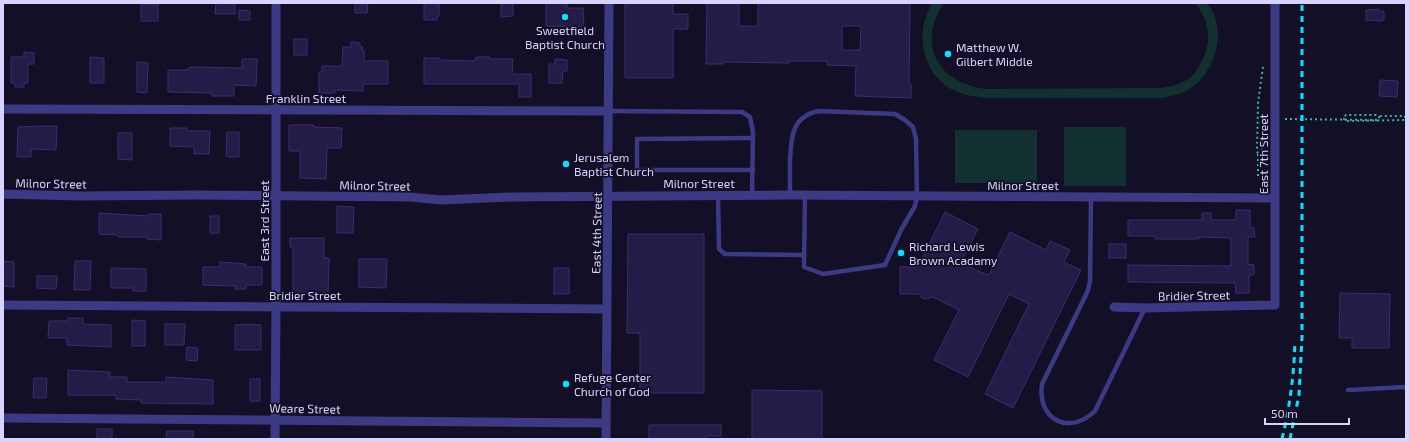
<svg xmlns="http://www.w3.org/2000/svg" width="1409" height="442" viewBox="0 0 1409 442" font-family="'Exo 2',sans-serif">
<rect width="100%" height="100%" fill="#130f26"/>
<g fill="#12302f">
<path d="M 932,3 L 944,3 C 916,45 938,84 987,89 L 1161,88 C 1169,87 1177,85 1185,81 C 1191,78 1196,72 1199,66 C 1213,45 1210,21 1195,3 L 1207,3 C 1228,28 1216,71 1191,88 C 1183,94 1172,96 1162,98 L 987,98 C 972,97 958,94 946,86 C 920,67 916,29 932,3 Z"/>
<rect x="1064" y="127" width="62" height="59"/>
<rect x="955" y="130" width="82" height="53"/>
</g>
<g fill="#241b47" stroke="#3b2d73" fill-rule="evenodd">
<polygon points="216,3 235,3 235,14 215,14"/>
<polygon points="355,3 368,3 367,13 355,13"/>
<polygon points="424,3 439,3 439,16 437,17 437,20 424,20"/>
<polygon points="501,3 513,3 513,16 501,17"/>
<polygon points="546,3 567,3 567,8 583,8 584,27 546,26"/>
<polygon points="625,3 673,3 673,14 688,14 688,29 673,29 673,78 625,78"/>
<path d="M 707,3 L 739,3 L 739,26 L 758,26 L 758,3 L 910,3 L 909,84 L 911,84 L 911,98 L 855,96 L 856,66 L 827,65 L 827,61 L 789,61 L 789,63 L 723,62 L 723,64 L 706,64 ZM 842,26 L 861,26 L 860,50 L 842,50 Z"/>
<rect x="141" y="4" width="17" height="17"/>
<polygon points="1379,9 1379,11 1384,11 1384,20 1382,20 1382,21 1366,20 1366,10"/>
<polygon points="239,10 250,11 250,20 239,20"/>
<rect x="294" y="39" width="13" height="16"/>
<polygon points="351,42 360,43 360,47 363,47 362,50 364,50 364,61 388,61 388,84 363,84 363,91 335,90 335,93 319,93 319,72 322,72 322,66 342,66 343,47 351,47"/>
<polygon points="24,52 34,53 34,64 28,64 28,83 24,83 24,87 15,87 15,83 11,83 11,57 24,57"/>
<polygon points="90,57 104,58 104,83 90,83"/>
<polygon points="476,57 490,57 490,59 513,59 512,74 531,74 531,97 519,97 519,84 424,84 424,58 440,58 440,60 475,61"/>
<polygon points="242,59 257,59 256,86 234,85 234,96 212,96 212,93 168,92 168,70 188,70 188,68 192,67 242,68"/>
<polygon points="555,59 567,60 567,71 563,71 562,83 549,83 549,64 555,64"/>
<polygon points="137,62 148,63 147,93 137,92"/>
<polygon points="1380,80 1398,81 1397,97 1379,96"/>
<polygon points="289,125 314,125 314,127 342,128 341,148 327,148 326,179 300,178 300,151 289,151"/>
<polygon points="43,126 57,126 56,150 31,149 31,157 17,157 18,127"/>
<polygon points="170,128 187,128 187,131 210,131 209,154 194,154 194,147 170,146"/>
<polygon points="227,132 239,132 239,157 226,157"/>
<polygon points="118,133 132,133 132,160 118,159"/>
<polygon points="337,206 354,207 353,233 337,233"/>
<polygon points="1236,210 1250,210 1250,227 1254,228 1255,237 1248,237 1248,264 1254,265 1254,275 1249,275 1249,293 1236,293 1235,283 1128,282 1128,265 1231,266 1231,238 1199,237 1199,239 1155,239 1155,236 1128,236 1128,220 1202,220 1202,213 1211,213 1211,220 1236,220"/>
<polygon points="945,212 978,229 961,262 978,271 989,275 1010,232 1046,250 1050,241 1070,250 1064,262 1081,270 1013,408 985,394 1029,304 1009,294 968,377 934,360 959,310 933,297 926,299 922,298 919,294 900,294 900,267 918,267"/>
<polygon points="99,213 148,216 148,214 161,214 161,240 147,239 147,237 118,237 118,235 99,234"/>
<rect x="210" y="216" width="9" height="17"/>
<polygon points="628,234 704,234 704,393 640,393 640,333 627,333"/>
<polygon points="290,238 324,238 324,258 329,258 328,294 293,293 293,247 290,247"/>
<rect x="1109" y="244" width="17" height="14"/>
<polygon points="359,259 387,259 386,288 359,287"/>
<polygon points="3,261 14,262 14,287 3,286"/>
<polygon points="75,261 91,261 90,290 74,290"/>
<polygon points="220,262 246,264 246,267 262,267 262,285 246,285 246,289 235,289 235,286 203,285 203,267 220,267"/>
<polygon points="111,268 146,269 146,291 133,291 133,288 111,288"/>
<rect x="554" y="268" width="15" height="26"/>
<polygon points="37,276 57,276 56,289 37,288"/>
<polygon points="1340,293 1390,294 1389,348 1352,348 1352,338 1339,338"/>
<polygon points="68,318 83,318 83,324 111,325 111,347 67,345 67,338 48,338 49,321 68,321"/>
<polygon points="132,320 145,321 145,346 132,346"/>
<polygon points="165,324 185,324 184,345 165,345"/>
<polygon points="250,324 261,325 261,350 235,350 235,325"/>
<polygon points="187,347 198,348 197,361 186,360"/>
<polygon points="68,370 110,372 110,377 127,377 127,382 166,382 166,377 213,380 213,404 141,403 141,400 116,399 116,395 68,395"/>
<polygon points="34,378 47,378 46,398 33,398"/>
<rect x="250" y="379" width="10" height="22"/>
<polygon points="752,390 822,391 822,439 752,439"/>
<polygon points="649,425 721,425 721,436 706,436 706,439 649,439"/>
<rect x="97" y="429" width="15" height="10"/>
<polygon points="167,431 193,431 193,439 166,439"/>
</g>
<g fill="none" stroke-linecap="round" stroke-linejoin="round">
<g stroke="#2fb8b0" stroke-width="2" stroke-dasharray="2 3" stroke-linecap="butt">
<polyline points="1263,67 1258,103 1257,151 1258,154 1261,155 1262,152 1263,119 1266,119"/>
<polyline points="1285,119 1376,120 1379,119 1379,116 1376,115 1346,115 1343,118 1346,121 1405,120 1405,116 1379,116"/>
<polyline points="1258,154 1258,176"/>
</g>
<g stroke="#3d3a85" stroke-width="4.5">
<polyline points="608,111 742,112 750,117 753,132 752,195"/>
<polyline points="753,170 637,170 637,139 753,138"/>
<polyline points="718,195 719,249 725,254 804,255"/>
<path d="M 790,195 C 790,183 790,172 790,160 C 791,137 792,116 819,111 L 895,114 L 905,120 L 913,127 L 916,139 L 917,196 L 915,206 L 901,230 L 885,265 L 823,274 L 804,267 L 805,195"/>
<path d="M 1091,197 L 1090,281 L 1088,290 L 1084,299 L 1042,384 C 1037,420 1069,436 1095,411 L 1145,308"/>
<polyline points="1348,390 1406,387"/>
</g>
<g stroke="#3d3a85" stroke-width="9">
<polyline points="3,109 608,111"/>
<polyline points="3,194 80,196 196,195 410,197 441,200 512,197 790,195 1274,198"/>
<polyline points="3,305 607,309"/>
<polyline points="1114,307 1145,308 1275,305 1275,3"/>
<polyline points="3,418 606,423"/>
<polyline points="275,439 276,306 276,3"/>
<polyline points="606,439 609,3"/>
</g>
<g stroke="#00e5ff" stroke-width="3" stroke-dasharray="6 5" stroke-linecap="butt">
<path d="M 1282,439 C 1290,406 1294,375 1295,341"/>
<polyline points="1290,439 1299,395 1302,337 1302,3"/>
</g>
</g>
<g fill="#00e5ff" stroke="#130f26" stroke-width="1.5">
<circle cx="565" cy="17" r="4"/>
<circle cx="948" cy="54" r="4"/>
<circle cx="566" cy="164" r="4"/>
<circle cx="901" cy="253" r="4"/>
<circle cx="566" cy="384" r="4"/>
</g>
<g text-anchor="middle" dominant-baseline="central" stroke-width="3.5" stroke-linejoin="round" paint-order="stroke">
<g font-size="12" fill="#d9d4ff" stroke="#130f26" text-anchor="start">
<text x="565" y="30" text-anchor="middle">Sweetfield<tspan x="565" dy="14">Baptist Church</tspan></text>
<text x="956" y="47">Matthew W.<tspan x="956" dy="14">Gilbert Middle</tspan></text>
<text x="574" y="157">Jerusalem<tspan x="574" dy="14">Baptist Church</tspan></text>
<text x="909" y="246">Richard Lewis<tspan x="909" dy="14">Brown Acadamy</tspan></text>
<text x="574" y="377">Refuge Center<tspan x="574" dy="14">Church of God</tspan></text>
</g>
<g font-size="12" fill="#d9d4ff" stroke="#130f26">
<text x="306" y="98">Franklin Street</text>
<text transform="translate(1263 154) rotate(-90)">East 7th Street</text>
<text transform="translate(51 183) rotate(1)">Milnor Street</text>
<text x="699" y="183">Milnor Street</text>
<text transform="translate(375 185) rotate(1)">Milnor Street</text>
<text x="1023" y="185">Milnor Street</text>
<text transform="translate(264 221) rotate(-90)">East 3rd Street</text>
<text transform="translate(596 233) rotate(-89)">East 4th Street</text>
<text x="305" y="295">Bridier Street</text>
<text transform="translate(1194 295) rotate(-1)">Bridier Street</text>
<text transform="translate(305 408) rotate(1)">Weare Street</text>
</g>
</g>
<rect width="1409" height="442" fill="none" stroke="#d9d4ff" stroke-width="8"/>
<path d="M1265 418v6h84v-6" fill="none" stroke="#d9d4ff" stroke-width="2"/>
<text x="1271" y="418" font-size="12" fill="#d9d4ff" stroke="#130f26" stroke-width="3" paint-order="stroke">50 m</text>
</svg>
